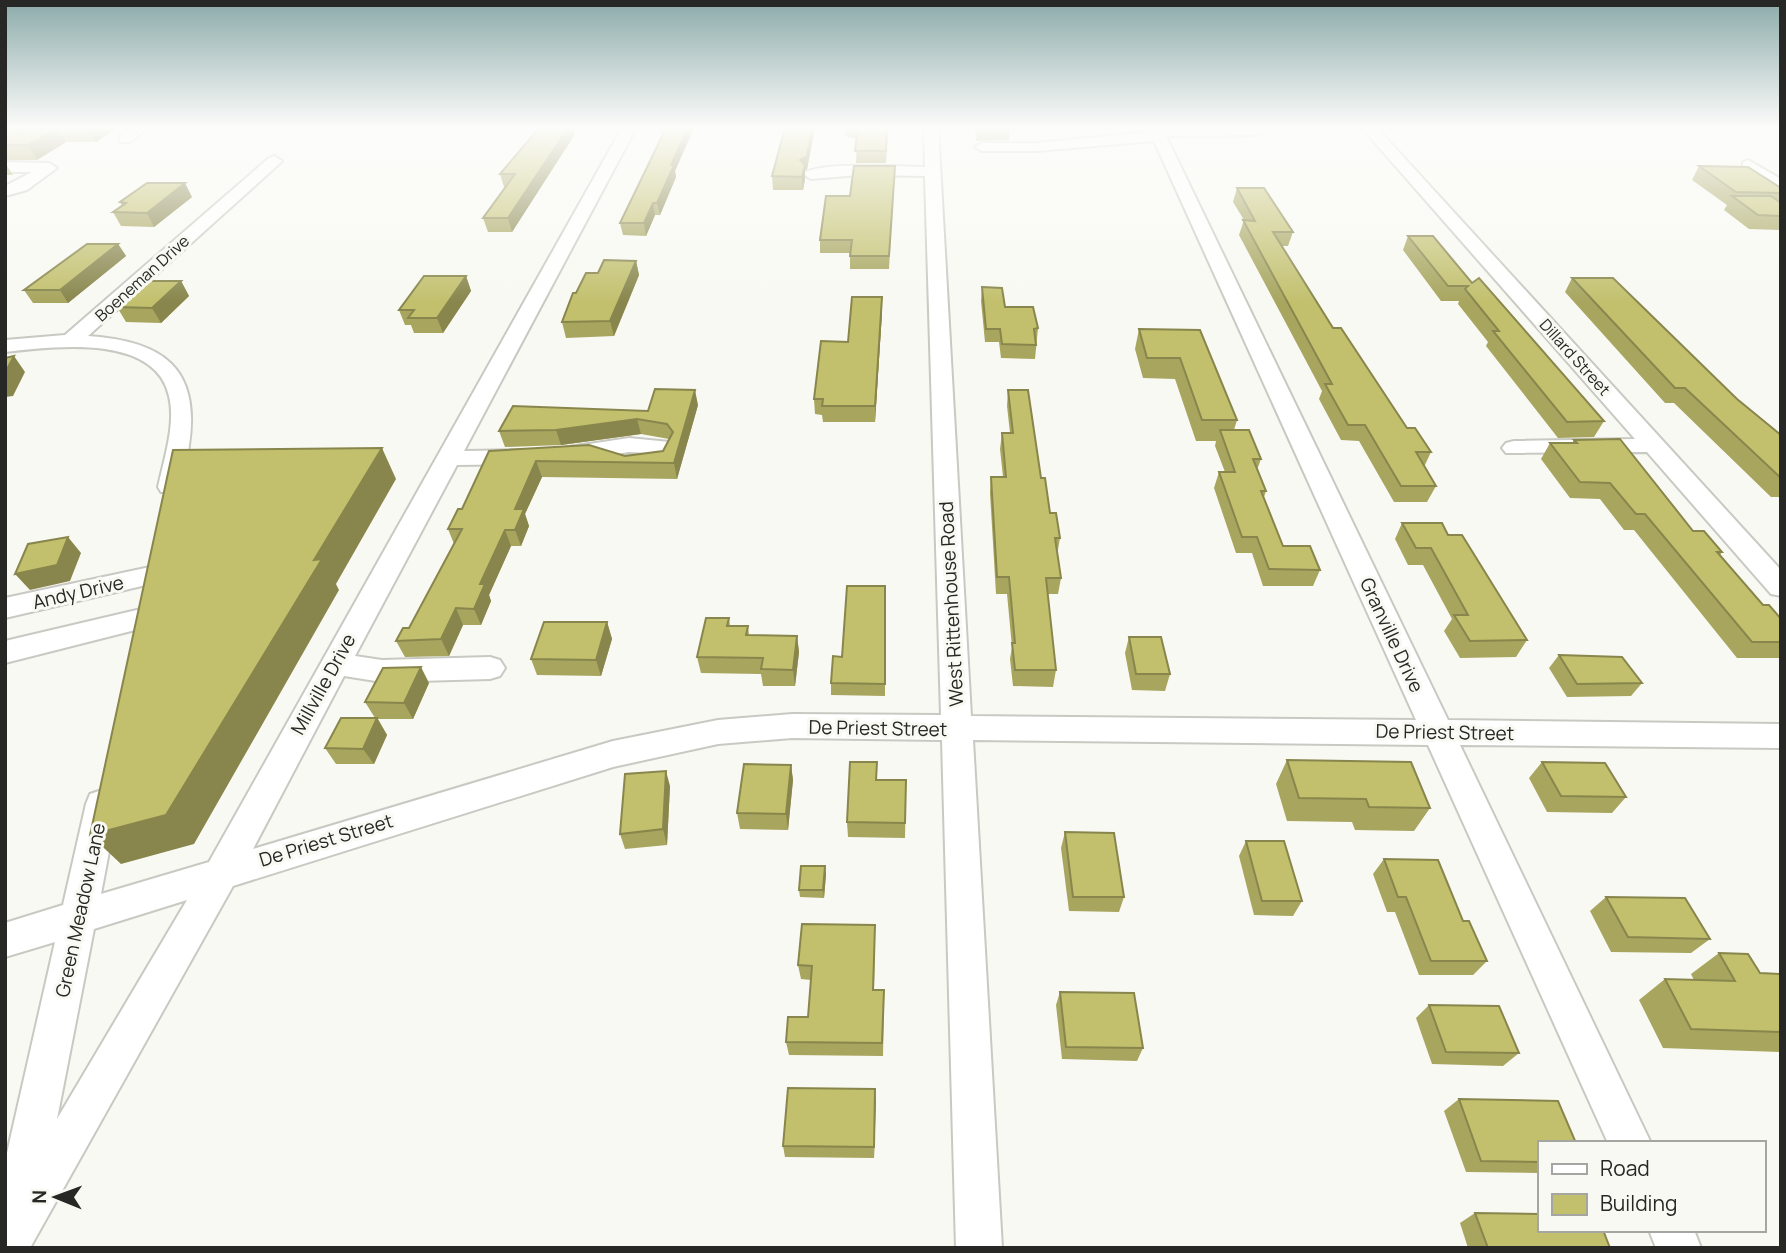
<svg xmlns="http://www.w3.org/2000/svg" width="1786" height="1253" viewBox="0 0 1786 1253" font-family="Manrope,sans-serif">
<rect width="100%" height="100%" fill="#f9f9f3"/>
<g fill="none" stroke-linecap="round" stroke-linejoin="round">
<g stroke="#c9c9c3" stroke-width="4">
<g id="minor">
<polygon points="132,128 148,128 130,142 120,142 120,136"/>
<path d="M 622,128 L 636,128 L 464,451 L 522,450 L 530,452 L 534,457 L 530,462 L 522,464 L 457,465 L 355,656 L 382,660 L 490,657 L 500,660 L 505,668 L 500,676 L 490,679 L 382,682 L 344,676 L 253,849 L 613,741 L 718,720 L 792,714 L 941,715 L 925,176 L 859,175 L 811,179 L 803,174 C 817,161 903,167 925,167 L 924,128 L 938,128 L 971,716 L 1416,720 L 1154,141 L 1037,151 L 982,151 L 975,147 L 982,143 L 1037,143 L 1150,132 L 1148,128 L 1272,128 L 1258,135 L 1166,136 L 1448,720 L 1781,724 L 1781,748 L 1460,745 L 1651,1143 L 1608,1143 L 1428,745 L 973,740 L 1002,1248 L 956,1248 L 942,740 L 792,738 L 718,744 L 613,767 L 233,886 L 30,1248 L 5,1248 L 5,1162 L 55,942 L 5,957 L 5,923 L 63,905 L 86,804 L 90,794 L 102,790 L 114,794 L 118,804 L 101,894 L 209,862 ZM 187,900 L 57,1119 L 94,929 Z"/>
<polygon points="1362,128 1377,128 1781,570 1781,596 1771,594 1647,452 1506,453 1502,448 1506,443 1514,441 1635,439"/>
<path d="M 274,156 L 282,161 L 279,164 L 88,336 C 162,341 201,367 189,445 C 187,460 187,480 179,492 L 161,492 L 158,487 C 164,459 176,424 169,396 C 155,333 53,347 5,352 L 5,340 L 65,335 L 269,158 Z"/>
<polygon points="1748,160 1781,179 1781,191 1743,168 1743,162"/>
<polygon points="5,162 49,163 57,168 27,190 5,196 5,186 32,172 5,172"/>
<polygon points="629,438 670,442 674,447 666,464 632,469 624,467 620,462 624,457 648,453 629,452 569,461 561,459 557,454 561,449 569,447"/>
<polygon points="150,567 159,570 163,576 159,582 5,618 5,598"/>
<polygon points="141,609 151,612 155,619 151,626 5,663 5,641"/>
<polygon points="1649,1230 1694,1230 1701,1248 1656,1248"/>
</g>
</g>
<use href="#minor" fill="#fff" fill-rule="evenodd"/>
</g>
<g fill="#a7a55e">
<polygon points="5,128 117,128 96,142 66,142 37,160 5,160"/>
<polygon points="666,128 694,128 675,171 676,177 660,215 655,215 646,236 623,235 620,223"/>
<polygon points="785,128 814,128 814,133 807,169 805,170 805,179 803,190 773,190 772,176"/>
<polygon points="845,128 888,128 886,163 856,163 857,139 845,136"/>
<polygon points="975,128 1010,128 1009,140 976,141"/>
<polygon points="575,134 512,232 488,232 483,218 505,187 504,187 500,174"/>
<polygon points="5,163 13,175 5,175"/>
<polygon points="1699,166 1781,188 1781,230 1749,229 1724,210 1727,205 1692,180"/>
<polygon points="894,178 889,269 850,269 850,253 820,253 820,240 850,196"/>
<polygon points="1237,188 1293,232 1288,246 1282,246 1333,328 1407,428 1431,452 1424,467 1436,486 1427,502 1394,502 1359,441 1341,440 1319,399 1322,391 1239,235 1244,220 1233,202"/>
<polygon points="192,197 154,227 121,226 113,212 122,206 120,202"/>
<polygon points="1408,236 1472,283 1604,421 1594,437 1558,438 1486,346 1488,342 1458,304 1459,301 1441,301 1403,250"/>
<polygon points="118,244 126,256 68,303 33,303 24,290"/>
<polygon points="636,261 639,275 614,336 566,338 562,322 576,293"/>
<polygon points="466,276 471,291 443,333 414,333 411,325 405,325 399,310"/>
<polygon points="1572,278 1737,399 1781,435 1781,497 1771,497 1674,403 1665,403 1565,292"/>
<polygon points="181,281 189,296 161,323 126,322 117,307"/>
<polygon points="982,287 1005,307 1038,328 1035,359 1001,358 999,342 985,342 981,301"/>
<polygon points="882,312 875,422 823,422 822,415 815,414 814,399 848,342"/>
<polygon points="1139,329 1200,330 1237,420 1234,430 1261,459 1257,470 1266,491 1264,497 1283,546 1320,570 1313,586 1263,586 1252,553 1236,553 1214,488 1219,472 1225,472 1215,446 1216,441 1196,441 1175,379 1143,378 1135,349"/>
<polygon points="1008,390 1041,478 1050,513 1060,538 1057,555 1061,578 1058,594 1048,594 1056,670 1053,687 1013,686 1010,659 1012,647 1007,594 996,594 990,493 991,477 1003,477 1000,449 1002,433 1010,433 1007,406"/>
<polygon points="698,405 677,479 542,477 525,514 529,526 521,546 511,546 489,595 491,601 481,625 463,625 449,656 405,657 396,641 409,628 454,544 448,529 462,509 489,451 625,456 663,451 669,439 641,434 561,445 505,447 499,431"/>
<polygon points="1574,440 1693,531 1722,552 1720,555 1763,605 1781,619 1781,658 1737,658 1634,530 1624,530 1600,499 1570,498 1541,459 1550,443 1572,443"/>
<polygon points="1402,523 1448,535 1527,640 1516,657 1460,658 1444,631 1452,619 1423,565 1408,565 1395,539"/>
<polygon points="885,586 885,696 831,695 831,683 842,657"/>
<polygon points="729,618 730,626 748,626 749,635 797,636 799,652 795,686 763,686 761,674 701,673 697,657"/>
<polygon points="607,622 612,639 601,676 537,675 531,659"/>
<polygon points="1129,637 1170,674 1165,691 1132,690 1125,653"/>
<polygon points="1559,655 1642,683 1631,696 1567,697 1549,668"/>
<polygon points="429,683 413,719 378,719 387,735 374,764 336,764 325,748 375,718 365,702"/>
<polygon points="1287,760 1430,808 1414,831 1355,830 1352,822 1287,821 1276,784"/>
<polygon points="1542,762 1626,797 1612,813 1547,812 1529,778"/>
<polygon points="791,765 793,780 788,830 740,829 737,813"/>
<polygon points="877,780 906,780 905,838 848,837 847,822"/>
<polygon points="670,786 667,845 625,849 620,834"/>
<polygon points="1065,832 1124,897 1119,912 1069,911 1061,848"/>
<polygon points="1246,841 1302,901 1293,916 1254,915 1239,856"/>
<polygon points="1384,859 1463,921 1487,961 1473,975 1419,975 1395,912 1387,912 1373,874"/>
<polygon points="825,866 826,874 824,898 800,897 799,890"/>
<polygon points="1606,897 1710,939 1691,953 1611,952 1590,911"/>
<polygon points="875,939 874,990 884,1004 883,1056 789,1055 786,1042 808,1017 811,980 801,979 798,965"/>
<polygon points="1719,953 1760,973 1781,974 1781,1052 1663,1048 1639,1000 1665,979 1694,980 1691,974"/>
<polygon points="1060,992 1143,1048 1137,1061 1062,1059 1056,1005"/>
<polygon points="1429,1005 1519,1053 1503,1066 1432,1064 1416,1018"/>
<polygon points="875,1089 874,1158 785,1157 783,1146"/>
<polygon points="1459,1099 1539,1143 1539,1173 1466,1172 1444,1111"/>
<polygon points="1475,1213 1610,1248 1468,1248 1460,1223"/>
</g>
<g fill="#88864c">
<polygon points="57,128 58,128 66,142 37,160 28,145"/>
<polygon points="88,128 117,128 96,142"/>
<polygon points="568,128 573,128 575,134 512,232 508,218"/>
<polygon points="688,128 694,128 675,171 676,177 660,215 657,203 671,165"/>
<polygon points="812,128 814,128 814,133 807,169 805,170 805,179 803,190 800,160"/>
<polygon points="185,183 192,197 154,227 147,213"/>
<polygon points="653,203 655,215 646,236 644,223"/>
<polygon points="118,244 126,256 68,303 60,290"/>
<polygon points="636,261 639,275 614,336 610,321"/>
<polygon points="466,276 471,291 443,333 437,318"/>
<polygon points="181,281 189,296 161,323 152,308"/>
<polygon points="882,297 882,312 875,422 875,406"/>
<polygon points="14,356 25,372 13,396 5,397 5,373"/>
<polygon points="695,390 698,405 677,479 674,463"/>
<polygon points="637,419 641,434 561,445 556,430"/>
<polygon points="382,448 396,479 336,584 339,590 194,844 121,864 90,835 314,560"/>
<polygon points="536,461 542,477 525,514 529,526 521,546 515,530 515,509"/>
<polygon points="505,530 511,546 489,595 491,601 481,625 474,609 480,584"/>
<polygon points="68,537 81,553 70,581 30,590 15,574"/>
<polygon points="456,608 463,625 449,656 441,639"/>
<polygon points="607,622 612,639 601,676 596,660"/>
<polygon points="797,636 799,652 795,686 793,670"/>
<polygon points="421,667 429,683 413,719 404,703"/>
<polygon points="377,718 387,735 374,764 363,749"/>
<polygon points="791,765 793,780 788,830 786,814"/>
<polygon points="666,771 670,786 667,845 663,829"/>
<polygon points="825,866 826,874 824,898 823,890"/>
<polygon points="875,1089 876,1101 874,1158 874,1147"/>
</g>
<g fill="#c2c06d" stroke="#88864c" stroke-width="2">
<polygon points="30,128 57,128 28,145 5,145 5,131 20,132"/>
<polygon points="539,128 568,128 508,218 483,218 515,174 500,174"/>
<polygon points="666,128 688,128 671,165 674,165 657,203 653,203 644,223 620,223"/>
<polygon points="785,128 812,128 807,156 800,160 805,165 802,177 772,176"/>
<polygon points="858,128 887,128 886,151 855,151"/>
<polygon points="854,166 895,166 889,256 850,256 852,240 820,240 826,196 850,196"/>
<polygon points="1699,166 1748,167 1781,188 1781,193 1736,192"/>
<polygon points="147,183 185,183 147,213 113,212 126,203 120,202"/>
<polygon points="1237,188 1264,188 1293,232 1273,232 1333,328 1341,328 1407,428 1415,428 1431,452 1416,452 1436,486 1401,486 1365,425 1348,425 1325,384 1332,384 1243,220 1255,221"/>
<polygon points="1732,196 1771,196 1781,203 1781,216 1758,215"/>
<polygon points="1408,236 1433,236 1472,283 1479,278 1604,421 1567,422 1493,331 1499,331 1465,289 1468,286 1448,286"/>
<polygon points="87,244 118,244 60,290 24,290"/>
<polygon points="604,260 636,261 610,321 562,322 573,293 576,293 586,273 598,273"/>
<polygon points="424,276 466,276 437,318 408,318 414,310 399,310"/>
<polygon points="1572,278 1613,278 1737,399 1781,435 1781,478 1685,388 1675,388"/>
<polygon points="147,281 181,281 152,308 117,307"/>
<polygon points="982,287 1002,288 1005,307 1033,307 1038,328 1034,329 1036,345 1002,344 1000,329 986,329"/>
<polygon points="852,297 882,297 875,406 822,406 823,399 814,399 821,341 848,342"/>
<polygon points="1139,329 1200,330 1237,420 1202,420 1180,358 1147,358"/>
<polygon points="14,356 5,373 5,358"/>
<polygon points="655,389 695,390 674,463 536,461 515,509 524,509 515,530 505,530 480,584 485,584 474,609 456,608 441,639 396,641 403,628 409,628 462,529 448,529 458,509 462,509 489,451 589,445 625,456 663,451 673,432 667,424 637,419 556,430 499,431 513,406 648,411"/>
<polygon points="1008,390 1028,390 1041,478 1045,478 1050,513 1056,513 1060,538 1055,538 1061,578 1046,578 1056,670 1015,670 1012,643 1015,643 1009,577 997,577 991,477 1006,477 1002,433 1013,433"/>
<polygon points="1220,430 1249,430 1261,459 1253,459 1266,491 1261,491 1283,546 1310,546 1320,570 1269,569 1257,537 1242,537 1219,472 1235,472"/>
<polygon points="1620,439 1693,531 1704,531 1722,552 1717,552 1763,605 1769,605 1781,619 1781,642 1752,642 1645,514 1636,514 1610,483 1580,482 1550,443 1577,443 1574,440"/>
<polygon points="382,448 314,560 322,559 166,815 90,835 173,450"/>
<polygon points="1402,523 1442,523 1448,535 1462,535 1527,640 1470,641 1454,615 1468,615 1431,548 1416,548"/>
<polygon points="68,537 57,565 15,574 28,544"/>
<polygon points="847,586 885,586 885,684 831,683 833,656 842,657"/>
<polygon points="706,618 729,618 727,626 748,626 746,635 797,636 793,670 761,669 763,658 697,657"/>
<polygon points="544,622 607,622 596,660 531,659"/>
<polygon points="1129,637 1161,637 1170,674 1136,674"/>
<polygon points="1559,655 1622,657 1642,683 1577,684"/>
<polygon points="421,667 404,703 365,702 383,668"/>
<polygon points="341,718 377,718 363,749 325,748"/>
<polygon points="1287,760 1411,762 1430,808 1369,807 1366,799 1299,798"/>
<polygon points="850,762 877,762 876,780 906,780 905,823 847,822"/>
<polygon points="1542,762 1605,763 1626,797 1561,796"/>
<polygon points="744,764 791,765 786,814 737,813"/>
<polygon points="666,771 663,829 620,834 625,774"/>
<polygon points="1065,832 1114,833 1124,897 1073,897"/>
<polygon points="1246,841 1284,841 1302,901 1262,901"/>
<polygon points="1384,859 1438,860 1463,921 1469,921 1487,961 1431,961 1406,897 1398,897"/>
<polygon points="801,866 825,866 823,890 799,890"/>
<polygon points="1606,897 1685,898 1710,939 1628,937"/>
<polygon points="802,924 875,925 873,990 884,990 882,1043 786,1042 788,1017 808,1017 812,966 798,965"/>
<polygon points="1719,953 1748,954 1760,973 1781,974 1781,1032 1691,1029 1665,979 1735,981"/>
<polygon points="1060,992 1134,993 1143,1048 1066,1047"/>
<polygon points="1429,1005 1499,1006 1519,1053 1446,1052"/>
<polygon points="788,1088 875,1089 874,1147 783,1146"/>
<polygon points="1459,1099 1558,1101 1576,1143 1539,1143 1539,1162 1481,1161"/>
<polygon points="1475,1213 1539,1214 1539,1230 1603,1230 1610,1248 1488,1248"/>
</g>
<linearGradient id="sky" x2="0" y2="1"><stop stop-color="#8babaa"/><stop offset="0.42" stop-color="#fcfcfa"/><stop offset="1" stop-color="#fcfcfa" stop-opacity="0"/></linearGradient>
<rect width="1786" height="303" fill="url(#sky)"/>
<g text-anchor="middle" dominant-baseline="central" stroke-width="6" stroke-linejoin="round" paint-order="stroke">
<g font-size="16" fill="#272725" stroke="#f9f9f3">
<text transform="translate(142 278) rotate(-42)">Boeneman Drive</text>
<text transform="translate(1575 357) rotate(48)">Dillard Street</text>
</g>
<g font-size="19" fill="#272725" stroke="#f9f9f3">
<text transform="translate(78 592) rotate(-13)">Andy Drive</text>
<text transform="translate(951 604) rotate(-93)">West Rittenhouse Road</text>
<text transform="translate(1392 635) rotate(65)">Granville Drive</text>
<text transform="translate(323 684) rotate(-61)">Millville Drive</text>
<text transform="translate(878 728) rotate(1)">De Priest Street</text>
<text transform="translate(1445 732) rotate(1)">De Priest Street</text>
<text transform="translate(326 840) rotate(-17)">De Priest Street</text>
<text transform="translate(80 910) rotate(-78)">Green Meadow Lane</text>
</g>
</g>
<rect width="1786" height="1253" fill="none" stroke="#272725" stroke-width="14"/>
<rect x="1538" y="1141" width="228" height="91" fill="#f9f9f3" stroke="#a5a5a1" stroke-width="2"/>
<rect x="1552" y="1164" width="35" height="10" fill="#ffffff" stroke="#a5a5a1" stroke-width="2"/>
<text x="1600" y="1176" font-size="21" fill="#272725">Road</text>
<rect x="1552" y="1194" width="35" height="21" fill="#c2c06d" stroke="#a5a5a1" stroke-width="2"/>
<text x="1600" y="1211" font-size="21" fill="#272725">Building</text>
<g transform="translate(56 1197) rotate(271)" stroke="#f9f9f3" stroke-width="5" paint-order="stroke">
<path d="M0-5L12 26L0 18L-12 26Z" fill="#272725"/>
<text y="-10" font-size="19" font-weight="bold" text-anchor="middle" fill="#272725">N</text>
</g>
</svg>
